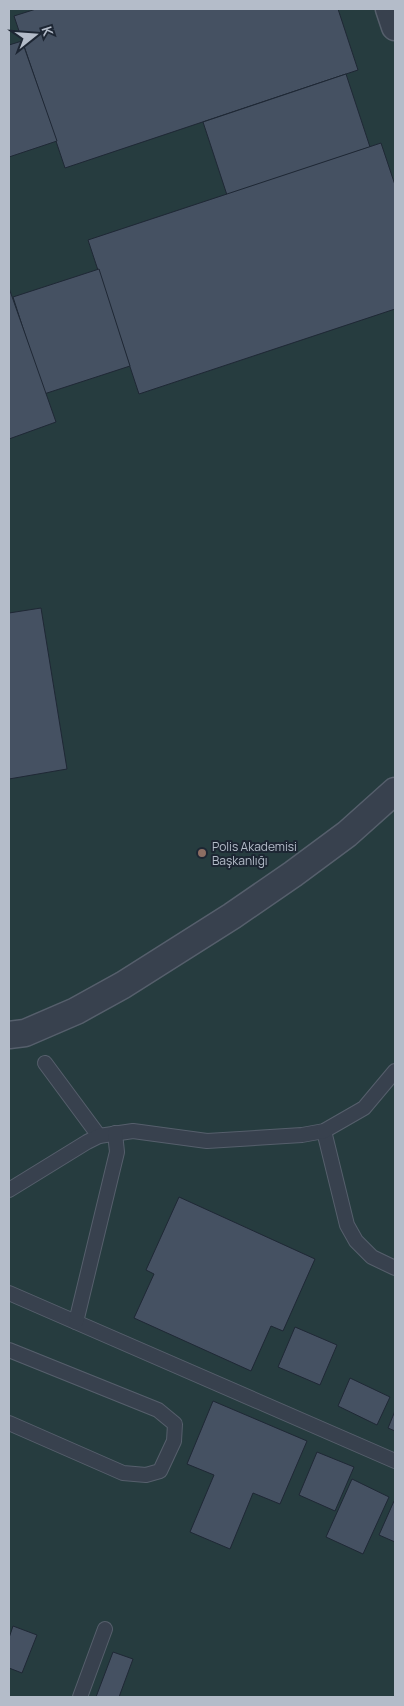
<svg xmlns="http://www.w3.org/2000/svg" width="404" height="1706" viewBox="0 0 404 1706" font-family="Manrope,sans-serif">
<rect width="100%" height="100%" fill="#242f3e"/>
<rect fill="#263c3f" x="9" y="9" width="386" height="1688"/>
<g fill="#455162" stroke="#1f2835">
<polygon points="36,9 338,9 358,70 65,168 14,16"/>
<polygon points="22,41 57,141 9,157 9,45"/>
<polygon points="346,74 370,147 227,195 203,122"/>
<polygon points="381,143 395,185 395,309 139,394 88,240"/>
<polygon points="99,269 130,366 44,394 13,297"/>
<polygon points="9,288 56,422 9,439"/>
<polygon points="41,608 67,769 9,779 9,613"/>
<polygon points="179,1197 315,1259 283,1331 271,1326 251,1371 134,1318 154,1274 146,1270"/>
<polygon points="295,1327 337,1345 320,1385 278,1367"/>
<polygon points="350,1378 390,1397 377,1425 338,1406"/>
<polygon points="213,1401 307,1441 280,1504 253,1493 230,1549 190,1532 214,1475 187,1464"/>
<polygon points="395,1411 395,1431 388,1428"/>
<polygon points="317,1452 354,1467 335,1511 299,1495"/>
<polygon points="352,1479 389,1497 363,1554 326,1537"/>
<polygon points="394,1501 395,1501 395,1542 379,1535"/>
<polygon points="13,1626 37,1635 22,1673 9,1668 9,1638"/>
<polygon points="113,1652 133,1659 119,1697 96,1697"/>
</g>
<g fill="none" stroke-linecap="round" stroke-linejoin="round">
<g stroke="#565f6c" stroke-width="16">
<g id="lane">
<polyline points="45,1063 99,1136"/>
<polyline points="324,1131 347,1225 356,1241 372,1257 395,1268"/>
<polyline points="9,1190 87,1142 99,1136 133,1131 207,1141 302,1135 324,1131 364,1108 395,1071"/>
<polyline points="9,1293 395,1461"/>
<polyline points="76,1322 117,1152 115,1133"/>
<polyline points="9,1350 158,1410 175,1424 174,1441 160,1471 146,1475 123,1473 9,1423"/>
<polyline points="80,1697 105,1629"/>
</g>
</g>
<g stroke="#565f6c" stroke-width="29">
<g id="street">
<polyline points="389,9 395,27"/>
<polyline points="9,1035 25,1033 76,1011 123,985 232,916 293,874 347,834 395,791"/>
</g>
</g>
<use href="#lane" stroke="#38414e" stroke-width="14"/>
<use href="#street" stroke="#38414e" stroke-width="26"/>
</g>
<circle fill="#8d6e63" stroke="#1d2633" stroke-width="2" cx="202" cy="853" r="5"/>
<g text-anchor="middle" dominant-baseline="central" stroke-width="4" stroke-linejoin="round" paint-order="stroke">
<g font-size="12" fill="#b4bcc9" stroke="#1d2633" text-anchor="start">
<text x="212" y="846">Polis Akademisi<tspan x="212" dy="14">Başkanlığı</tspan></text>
</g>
</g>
<rect width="404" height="1706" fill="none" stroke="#b4bcc9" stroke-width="20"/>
<g transform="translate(35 35) rotate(73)" stroke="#1d2633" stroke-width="4" paint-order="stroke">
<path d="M0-4L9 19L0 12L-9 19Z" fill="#b4bcc9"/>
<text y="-8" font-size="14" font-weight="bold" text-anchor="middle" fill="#b4bcc9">K</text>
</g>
</svg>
